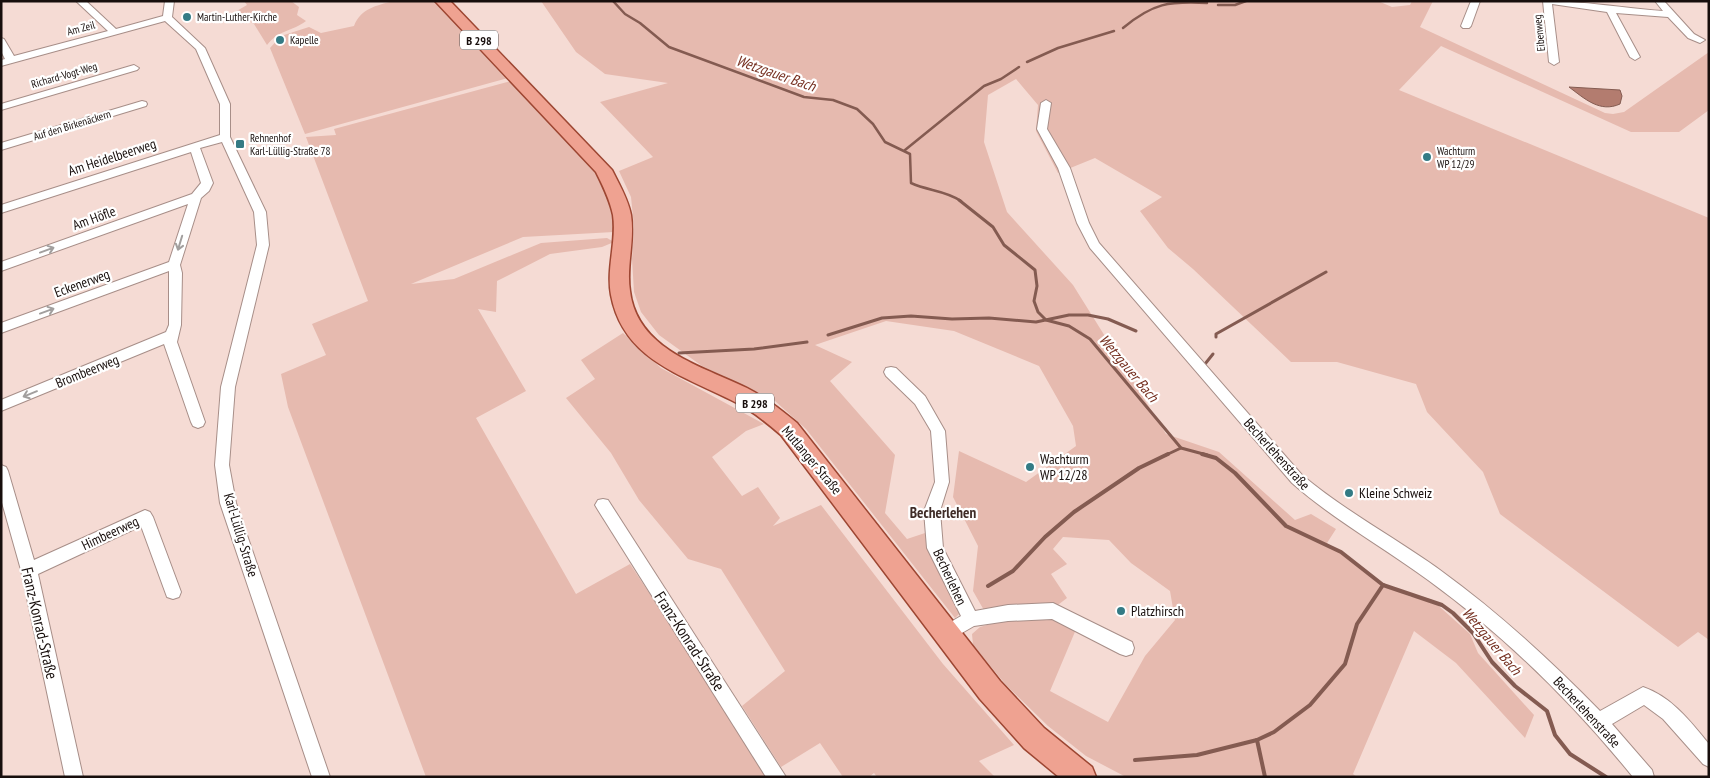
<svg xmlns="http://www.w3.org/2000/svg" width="1710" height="778" viewBox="0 0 1710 778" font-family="'PT Sans Narrow',sans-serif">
<rect width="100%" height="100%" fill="#f5dbd4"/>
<g fill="#e6baaf">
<path d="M 244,1 L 291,1 L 299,7 L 297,15 L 306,21 C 291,32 280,29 267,45 L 254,24 L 235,12 L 247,5 Z"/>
<path d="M 393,1 L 436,1 L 508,78 L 305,134 L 270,48 L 281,36 L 309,27 L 321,33 L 354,26 C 361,8 376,6 393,1 Z"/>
<polygon points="541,1 1378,1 1392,7 1410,5 1412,1 1433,1 1420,27 1605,113 1613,114 1624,112 1709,52 1709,110 1679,132 1631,132 1441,46 1399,90 1709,218 1709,640 1698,632 1678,647 1500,514 1483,472 1427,412 1416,384 1337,362 1291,362 1193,269 1168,248 1140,211 1162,197 1095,158 1058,173 1036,131 1038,105 1016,79 988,95 984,142 1007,212 1073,285 1166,434 1219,452 1295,520 1311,514 1336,529 1327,543 1383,585 1411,597 1431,599 1470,634 1478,653 1534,715 1525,738 1456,663 1414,631 1353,774 1357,777 1126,777 1086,756 1048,726 1006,685 973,645 972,634 980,627 1008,619 1042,614 1077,627 1050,691 1108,722 1145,656 1175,620 1170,591 1131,563 1109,540 1063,537 1053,549 1067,564 1051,574 1067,598 1050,611 985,612 973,591 978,546 953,497 959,451 1026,482 1076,446 1073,426 1039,366 954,331 886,321 815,345 852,362 830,381 895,455 885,513 907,539 925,533 939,571 960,613 955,618 806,429 775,401 702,366 659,335 641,312 634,292 632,259 634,227 631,197 619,171 653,157 600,102 668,83 605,74 576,52"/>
<polygon points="511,81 599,173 613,210 614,232 523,237 411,284 454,279 541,243 607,238 614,242 602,247 550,254 497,281 496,312 478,309 526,391 476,418 576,594 630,564 771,777 426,777 288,407 281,374 326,355 312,324 368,301 306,137 336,135 334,129"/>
<polygon points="623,333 661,368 764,424 746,431 712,457 742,496 758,487 780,518 773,526 821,505 943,664 1014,745 979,761 995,777 877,777 874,773 869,777 843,777 820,743 781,767 742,706 785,671 721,569 688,559 639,500 611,453 566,398 595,379 581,360"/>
</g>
<path fill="#b37c6f" stroke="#845b51" d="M 1569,87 L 1620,90 L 1622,96 L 1620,104 C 1600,113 1585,99 1569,87 Z"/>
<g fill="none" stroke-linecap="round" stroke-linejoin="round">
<g stroke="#845b51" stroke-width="2.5">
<path d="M 613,1 L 625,14 L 640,23 L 669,47 L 804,97 L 833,100 L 857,109 L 873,124 L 885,142 L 910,154 L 911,183 C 928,191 945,190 961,201"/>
<polyline points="1218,5 1235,5 1246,1"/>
<path d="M 1123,28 C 1153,3 1169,1 1207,3"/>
<polyline points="1027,62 1058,48 1114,31"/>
<polyline points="905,150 984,86 1001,79 1019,67"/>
</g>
<g stroke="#845b51" stroke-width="3">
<polyline points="959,200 993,227 1004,245 1035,270 1037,286 1034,301 1038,312 1046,320 1069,326 1090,339 1181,448 1207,455"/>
<polyline points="828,335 882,318 911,316 952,319 989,318 1036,322 1069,315 1088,315 1108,319 1136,331"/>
<polyline points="1216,337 1216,334 1326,272"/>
<polyline points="679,353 754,349 807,342"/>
<polyline points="1205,364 1213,354"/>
<polyline points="1166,455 1181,448"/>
</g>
<g stroke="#845b51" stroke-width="4">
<polyline points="1202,454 1216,458 1235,473 1286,526 1341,552 1383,585 1442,605 1453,613 1473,633 1492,662 1515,686 1547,711 1555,735 1570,754 1606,777"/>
<polyline points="988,586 1013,571 1045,537 1074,512 1139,468 1168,454"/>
<polyline points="1257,740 1265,777"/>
<polyline points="1135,760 1197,755 1257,740 1274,732 1310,705 1345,664 1357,624 1383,585"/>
</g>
<g stroke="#a78e88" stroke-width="2">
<g id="street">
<polygon points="76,1 86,1 116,29 163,16 165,1 174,1 172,17 205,48 230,104 230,137 266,212 269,245 235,387 229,465 236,503 330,777 312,777 220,503 215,465 221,387 257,245 254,212 222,142 200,148 213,183 209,191 201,198 180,265 182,273 181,325 177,342 205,422 203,426 198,428 193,426 191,422 164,344 1,411 1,400 166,332 169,325 169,271 1,333 1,323 169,262 188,204 1,271 1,262 192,194 201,183 191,152 1,213 1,205 220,135 220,104 196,49 165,21 1,66 1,60 5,59 1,51 1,38 4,39 14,56 108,31"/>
<polygon points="1471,1 1480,1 1471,26 1469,28 1463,28 1461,26"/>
<path d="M 1543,1 C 1583,1 1623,8 1663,11 L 1655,1 L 1664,1 L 1694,34 L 1705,40 L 1700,43 L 1688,38 L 1668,17 L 1616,13 L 1640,57 L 1635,60 L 1630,57 L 1607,12 L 1552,4 L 1559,62 L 1554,65 L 1549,62 Z"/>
<polygon points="134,65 139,68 137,70 1,110 1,104"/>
<path d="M 1046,100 L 1051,103 L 1047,129 L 1070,168 L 1089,223 L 1099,243 L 1302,475 C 1345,511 1394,537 1440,570 C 1498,612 1550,660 1600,711 L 1643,687 C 1672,697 1690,721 1709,744 L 1709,767 L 1703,764 L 1663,719 L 1644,705 L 1612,724 L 1652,770 L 1654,777 L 1633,777 C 1573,703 1505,636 1428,580 C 1383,547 1334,520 1292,483 L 1090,248 L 1077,223 L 1058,168 L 1037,129 L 1041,103 Z"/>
<polygon points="142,101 146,102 147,104 146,106 1,150 1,143"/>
<polygon points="891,367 896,368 925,396 945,431 949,482 940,511 943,548 975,611 1008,605 1053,603 1132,642 1134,648 1132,654 1126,656 1120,654 1052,619 1008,621 974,626 948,641 942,639 940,633 942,627 961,616 927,548 924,511 935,482 931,431 915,404 886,376 884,372 886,368"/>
<polygon points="1,465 6,467 8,471 34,560 145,510 150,512 153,517 181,592 179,597 173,599 167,597 141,526 38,574 83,777 65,777 21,570 1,499"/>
<polygon points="603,499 608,500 786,777 766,777 598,510 595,505 598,500"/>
</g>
</g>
<g stroke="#9d4632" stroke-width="3">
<path id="primary" d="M 435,1 L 450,1 L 612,170 C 619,184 628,199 631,215 C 635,241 626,266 630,291 C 637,350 702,366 747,388 C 765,397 781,410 797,423 L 1000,681 L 1044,728 L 1092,767 L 1096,777 L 1059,777 L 1024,748 L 980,699 L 781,435 C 766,422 750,409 731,400 C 680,374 623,359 611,295 C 606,268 617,241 613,215 C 610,200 603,186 596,172 Z"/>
</g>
<use href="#street" fill="#fff" fill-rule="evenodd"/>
<use href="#primary" fill="#efa291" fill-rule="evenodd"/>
</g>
<defs><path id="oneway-shaft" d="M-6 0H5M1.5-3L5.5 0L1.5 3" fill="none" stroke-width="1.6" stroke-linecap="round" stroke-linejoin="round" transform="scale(1.25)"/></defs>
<g stroke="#a29f9e">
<use href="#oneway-shaft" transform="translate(180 243) rotate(107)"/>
<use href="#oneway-shaft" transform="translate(47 250) rotate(-20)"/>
<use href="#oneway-shaft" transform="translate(47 311) rotate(-20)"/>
<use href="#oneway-shaft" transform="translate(30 394) rotate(158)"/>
</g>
<g fill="#347b85" stroke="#fff" stroke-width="2">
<circle cx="187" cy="17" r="5"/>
<circle cx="280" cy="40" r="5"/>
<rect x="235" y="139" width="10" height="10" rx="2.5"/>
<circle cx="1427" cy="157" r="5"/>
<circle cx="1030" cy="467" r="5"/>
<circle cx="1349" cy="493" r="5"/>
<circle cx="1121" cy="611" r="5"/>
</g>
<g text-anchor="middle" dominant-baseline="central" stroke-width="4.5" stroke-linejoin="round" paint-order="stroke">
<g font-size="11" fill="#170e0c" stroke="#fff" text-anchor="start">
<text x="197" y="17">Martin-Luther-Kirche</text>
<text x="290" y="40">Kapelle</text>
<text x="250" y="138">Rehnenhof<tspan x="250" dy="13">Karl-Lüllig-Straße 78</tspan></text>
<text x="1437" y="151">Wachturm<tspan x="1437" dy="13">WP 12/29</tspan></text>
</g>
<g font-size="11" fill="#170e0c" stroke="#fff">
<text transform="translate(81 28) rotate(-15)">Am Zeil</text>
<text transform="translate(1539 33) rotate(-96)">Eibenweg</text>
<text transform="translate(64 75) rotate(-16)">Richard-Vogt-Weg</text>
<text transform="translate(72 125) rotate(-17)">Auf den Birkenäckern</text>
</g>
<g fill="#fff" stroke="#5d5655" stroke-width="1">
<rect x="460" y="30.5" width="38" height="19" rx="4"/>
<rect x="736" y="393.5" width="38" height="19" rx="4"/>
</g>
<g font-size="12" font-weight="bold" fill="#170e0c">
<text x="479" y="40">B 298</text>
<text x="755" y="403">B 298</text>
</g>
<g font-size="14" fill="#170e0c" stroke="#fff">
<text transform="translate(112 157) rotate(-18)">Am Heidelbeerweg</text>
<text transform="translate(94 218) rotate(-20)">Am Höfle</text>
<text transform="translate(82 283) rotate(-20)">Eckenerweg</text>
<text transform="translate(87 371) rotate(-22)">Brombeerweg</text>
<text transform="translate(1277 454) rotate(48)">Becherlehenstraße</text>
<text transform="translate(812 460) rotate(50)">Mutlanger Straße</text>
<text transform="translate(110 533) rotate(-25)">Himbeerweg</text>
<text transform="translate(241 535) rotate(73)">Karl-Lüllig-Straße</text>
<text transform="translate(950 577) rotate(65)">Becherlehen</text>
<text transform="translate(1587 712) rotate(47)">Becherlehenstraße</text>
</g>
<g font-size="14" fill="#170e0c" stroke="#fff" text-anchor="start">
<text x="1040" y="459">Wachturm<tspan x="1040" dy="16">WP 12/28</tspan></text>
<text x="1359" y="493">Kleine Schweiz</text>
<text x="1131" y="611">Platzhirsch</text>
</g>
<g font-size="15" font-style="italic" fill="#763021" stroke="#fff">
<text transform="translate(776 73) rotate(19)">Wetzgauer Bach</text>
<text transform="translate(1129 368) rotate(50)">Wetzgauer Bach</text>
<text transform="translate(1492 641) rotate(50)">Wetzgauer Bach</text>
</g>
<g font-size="15" font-weight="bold" fill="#3f2c27" stroke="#fff">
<text x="943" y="512">Becherlehen</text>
</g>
<g font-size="16" fill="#170e0c" stroke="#fff">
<text transform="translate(40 623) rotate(77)">Franz-Konrad-Straße</text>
<text transform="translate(690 641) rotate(57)">Franz-Konrad-Straße</text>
</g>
</g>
<rect width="1710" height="778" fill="none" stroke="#170e0c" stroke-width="5"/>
</svg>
